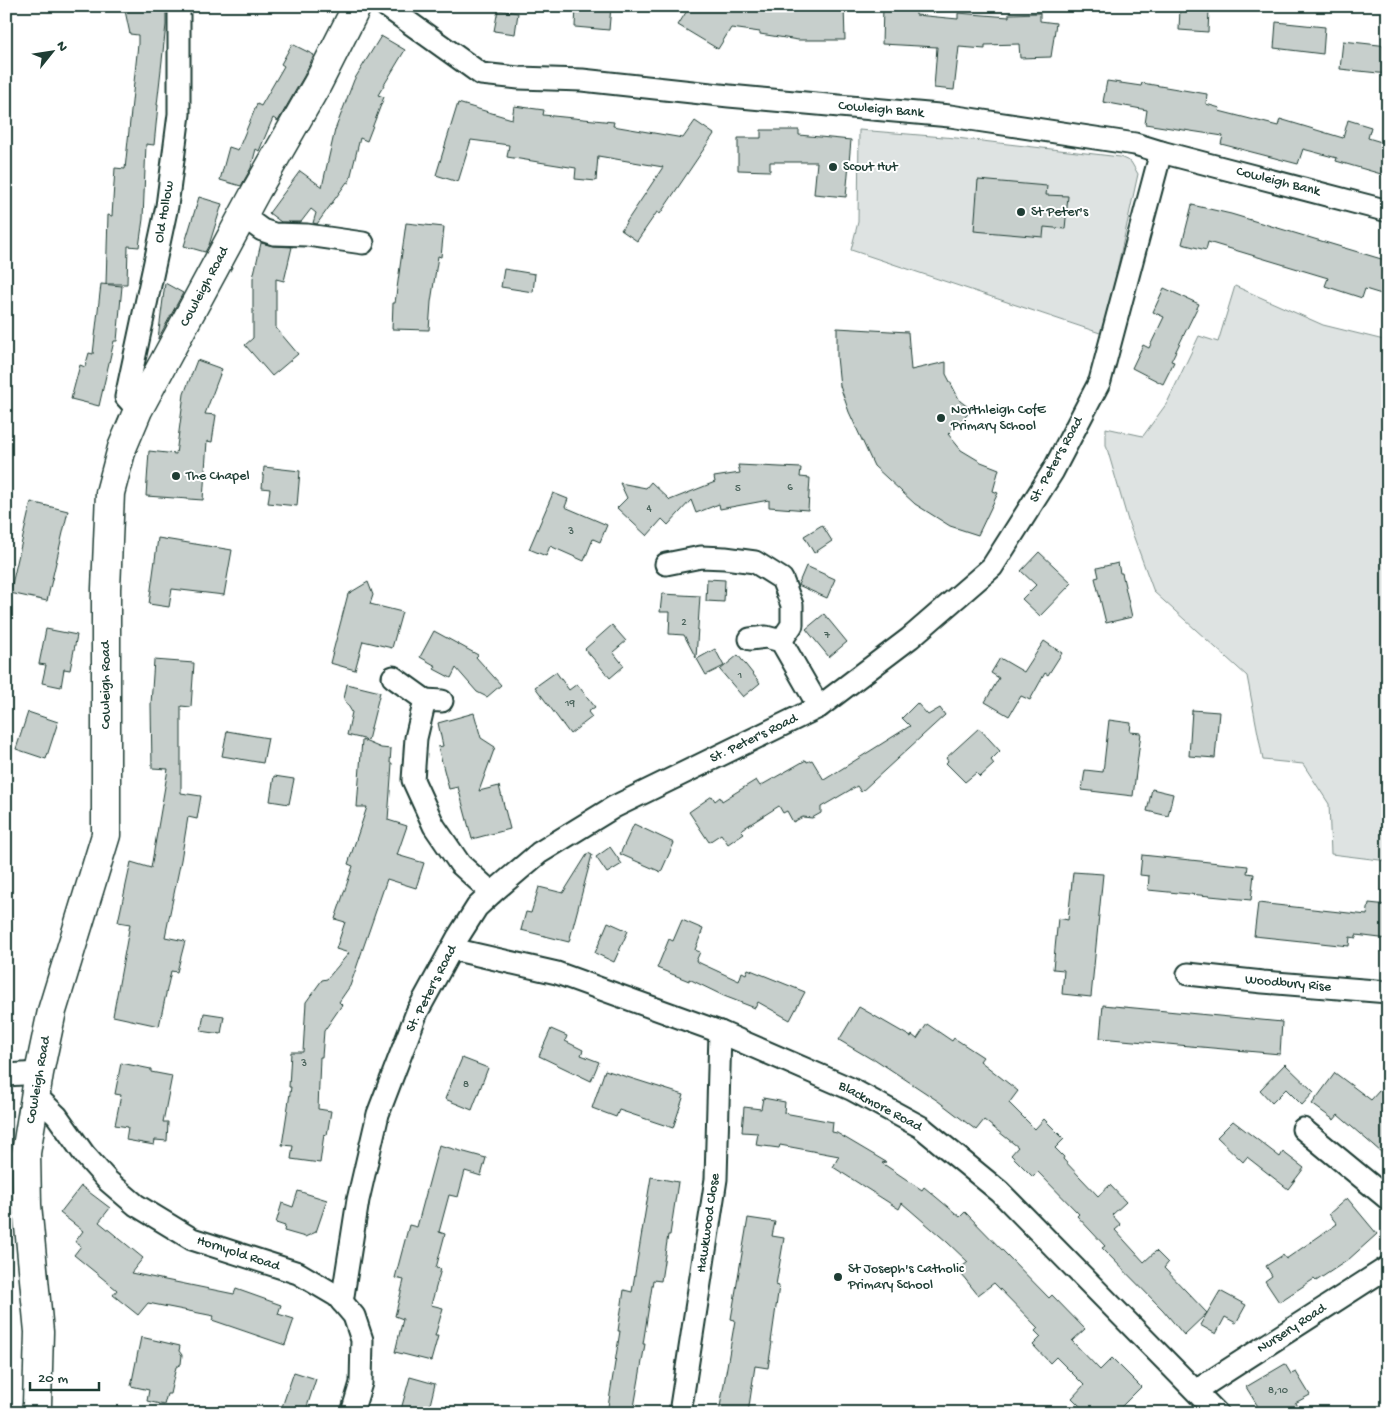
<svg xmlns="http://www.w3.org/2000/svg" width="1394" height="1419" viewBox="0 0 1394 1419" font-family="'Gochi Hand',sans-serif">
<rect width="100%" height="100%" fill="#fff"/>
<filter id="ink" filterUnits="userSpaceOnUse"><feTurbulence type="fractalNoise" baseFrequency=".02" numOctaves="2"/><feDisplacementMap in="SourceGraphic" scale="10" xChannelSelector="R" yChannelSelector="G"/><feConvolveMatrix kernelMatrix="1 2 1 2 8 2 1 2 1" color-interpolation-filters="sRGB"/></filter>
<g filter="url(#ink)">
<g fill="#dee3e2" stroke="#7e908b">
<polygon points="859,130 956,138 1120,157 1131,162 1138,174 1103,334 851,250 858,222"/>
<polygon points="1235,286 1323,325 1388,341 1388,861 1331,854 1329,804 1303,764 1263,760 1247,676 1154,592 1129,524 1106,445 1106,428 1143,436 1167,403 1199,336 1218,342"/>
</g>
<g fill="#c7cfcc" stroke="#1f3d34">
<polygon points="124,6 166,6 166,25 157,105 158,105 154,145 146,144 143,219 139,247 128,246 127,284 106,284 108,215 112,216 115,168 125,169 138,44 138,35 130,34"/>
<polygon points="576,6 611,6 609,30 575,27"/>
<polygon points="690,6 844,6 845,40 798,40 760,34 760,32 731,28 718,49 678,25"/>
<polygon points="883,6 916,6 916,15 958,19 958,13 1009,17 1009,14 1040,13 1040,21 1056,23 1051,57 1020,58 1019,44 985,45 985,49 959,47 954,90 934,88 937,47 882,44"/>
<polygon points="1180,8 1209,10 1208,32 1179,30"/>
<polygon points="498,10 518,13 515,34 494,31"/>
<polygon points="1276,22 1325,27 1323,54 1274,48"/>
<polygon points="381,36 405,50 378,95 384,97 367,141 360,138 349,183 347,182 317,224 313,223 316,213 311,209 301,222 281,222 269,213 300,171 322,187 335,130 354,80"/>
<polygon points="1343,41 1388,46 1388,74 1340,69"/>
<polygon points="292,44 314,55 304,76 278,121 273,118 259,151 256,149 251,168 241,186 220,180 229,147 238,150 257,104 261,106 284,66 281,64"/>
<polygon points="1107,81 1141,86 1142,83 1207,94 1206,104 1220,108 1219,111 1278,126 1280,119 1343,138 1348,120 1371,127 1368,138 1388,144 1388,176 1336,161 1337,158 1303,149 1298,164 1221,144 1223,136 1145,124 1147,110 1103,102"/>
<polygon points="458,103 512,119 514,106 544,110 543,115 614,122 613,126 683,138 695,121 714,134 660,214 657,212 637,241 621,230 663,167 598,156 596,181 575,179 576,168 507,157 509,145 471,140 458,182 436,175"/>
<polygon points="761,130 799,130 799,135 851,140 846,197 814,194 817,162 770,162 770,171 738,170 738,138 761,138"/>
<polygon points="978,180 1047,186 1046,195 1068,196 1065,229 1044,227 1043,237 974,231"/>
<polygon points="199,197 222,204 209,245 205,252 184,246"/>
<polygon points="1192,205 1231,214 1388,261 1388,296 1365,289 1362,298 1325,286 1328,278 1208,242 1206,250 1182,244"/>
<polygon points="406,223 444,227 441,257 438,256 431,302 429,330 392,329 393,303 395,303"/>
<polygon points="261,243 273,246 292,247 284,281 276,279 276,328 298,354 272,376 245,345 253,338 253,278"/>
<polygon points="504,269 535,274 533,292 501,287"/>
<polygon points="165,283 183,293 158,339"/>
<polygon points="101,284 122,286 117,341 114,341 99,406 71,399 80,365 85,367 89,353 93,354"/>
<polygon points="1164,288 1199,304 1171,361 1174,362 1163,384 1132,368 1143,345 1149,348 1164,317 1153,312"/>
<polygon points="837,328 908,332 911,370 946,362 946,374 960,401 972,410 948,434 961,450 981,462 999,469 993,491 998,493 978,535 950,526 915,504 874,466 849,412 840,386 837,357"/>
<polygon points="197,360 222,369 205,414 216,415 212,442 207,441 203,500 146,496 149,451 176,454 184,394"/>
<polygon points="738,465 801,468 800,477 810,478 808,510 769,507 769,500 720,509 719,504 696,513 691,500 668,525 662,519 647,536 617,508 627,498 620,483 646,488 651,482 670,500 715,482 714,477 740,473"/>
<polygon points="264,467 300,471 297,506 268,503 270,489 262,488"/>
<polygon points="553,493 568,499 565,507 607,525 600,542 593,539 584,561 550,546 546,556 529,549"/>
<polygon points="31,502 68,511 47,601 10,593"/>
<polygon points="822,525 832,541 814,553 804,536"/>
<polygon points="158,538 232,550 224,595 172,589 169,607 149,604"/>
<polygon points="1039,552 1072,583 1040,616 1022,599 1036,585 1021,571"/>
<polygon points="1118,563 1120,573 1122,573 1132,617 1106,623 1095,578 1099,577 1097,568"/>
<polygon points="806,566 835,579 827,598 798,585"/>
<polygon points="707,579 725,580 724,602 706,601"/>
<polygon points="368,582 373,595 370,604 402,612 392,648 363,641 355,670 330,663 348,594"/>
<polygon points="662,594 700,596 696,658 684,635 669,634 670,612 660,612"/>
<polygon points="824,614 847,642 829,657 806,629"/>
<polygon points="612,625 626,641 613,652 624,666 610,678 585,649"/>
<polygon points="46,629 77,635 70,670 64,669 61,687 42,683 46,665 39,664"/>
<polygon points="434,631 478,655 476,657 501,685 487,697 477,692 456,668 451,678 434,669 436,666 420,657"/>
<polygon points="1044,641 1062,653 1048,675 1045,673 1030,700 1021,696 1009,716 985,702 999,678 991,673 1000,658 1024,672"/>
<polygon points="715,649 724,666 706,675 697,659"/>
<polygon points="738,655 760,683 743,697 720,670"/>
<polygon points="154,660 194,663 191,707 181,706 181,793 201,796 197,819 188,817 181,860 165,937 185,941 177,972 171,971 159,1026 113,1016 130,924 118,922 131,862 151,868 168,769 152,768 151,704"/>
<polygon points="556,672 569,690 577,684 595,707 588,712 592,717 570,734 535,687"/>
<polygon points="347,684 380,692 368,740 347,735 352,712 344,699"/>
<polygon points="917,703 928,715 940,708 945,715 861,792 857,786 821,807 821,813 812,818 803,817 793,822 787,811 783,813 779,806 741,830 744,833 728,844 721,834 709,842 689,812 712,796 715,801 720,797 722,801 756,780 760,786 806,760 807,762 812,760 824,780 910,726 902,718"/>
<polygon points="1192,710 1219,712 1215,758 1189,756"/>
<polygon points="28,712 58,722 46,759 16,749"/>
<polygon points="474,713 481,738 495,747 479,791 499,786 510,829 472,839 458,787 449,789 438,747 443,746 438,723"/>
<polygon points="1109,720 1131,723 1130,732 1141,733 1133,796 1082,790 1085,770 1103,772"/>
<polygon points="979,728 1000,751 991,760 994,764 980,777 976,773 965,782 946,763 948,761 946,758"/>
<polygon points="227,731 268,738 263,763 222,756"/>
<polygon points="362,740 381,748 391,749 390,763 392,763 388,820 407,826 397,855 424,863 416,888 387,879 350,986 339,1002 342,1005 324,1031 322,1057 320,1057 318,1109 331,1111 327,1135 324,1134 320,1163 291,1159 293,1146 282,1145 291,1087 289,1087 291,1052 303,1052 306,1002 322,980 327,979 349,953 336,949 345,922 335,919 353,866 348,864 367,807 357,807"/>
<polygon points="274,776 294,779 289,804 270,801"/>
<polygon points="1152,789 1173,794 1168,816 1147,811"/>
<polygon points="634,824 674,843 661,872 620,854"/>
<polygon points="610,847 622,864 607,873 596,857"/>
<polygon points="588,853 592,855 569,942 521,930 526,912 531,913 539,887 563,893"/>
<polygon points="1142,855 1248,866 1247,873 1254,874 1251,900 1148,890 1149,876 1140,875"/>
<polygon points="1073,872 1103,874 1091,997 1062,994 1064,970 1053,969 1058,918 1068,920"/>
<polygon points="1258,903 1367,915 1369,903 1388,905 1388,939 1356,935 1356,938 1350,937 1349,946 1254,936"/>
<polygon points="682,920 703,929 695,950 700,952 696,961 702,964 739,981 742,972 746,974 748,969 805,992 790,1020 758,1002 755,1008 724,996 689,979 689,981 657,968 669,939 673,941"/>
<polygon points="608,922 628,931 614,962 595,953"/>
<polygon points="1103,1005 1282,1022 1280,1054 1100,1038"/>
<polygon points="859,1007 911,1037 912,1035 917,1039 927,1024 952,1041 954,1038 983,1057 980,1061 1018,1091 1009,1103 1035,1129 1044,1119 1064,1139 1055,1148 1064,1157 1063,1159 1098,1196 1110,1185 1126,1202 1112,1215 1121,1225 1115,1230 1144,1262 1156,1251 1168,1263 1164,1268 1207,1313 1184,1335 1163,1310 1102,1248 1105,1246 1077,1216 1079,1214 1038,1172 1033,1177 1011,1155 1018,1147 984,1120 976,1130 938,1101 873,1058 873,1060 839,1040"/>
<polygon points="204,1013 224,1016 221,1034 201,1031"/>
<polygon points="551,1029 567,1036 565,1041 583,1050 581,1055 599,1062 591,1081 539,1056"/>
<polygon points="462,1058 488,1068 472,1110 445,1099"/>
<polygon points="121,1063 151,1069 151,1072 172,1076 163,1122 168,1122 167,1141 155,1140 154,1145 126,1140 128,1127 115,1125 121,1095 115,1094"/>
<polygon points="1285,1064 1314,1092 1302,1105 1286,1089 1272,1103 1260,1090"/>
<polygon points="605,1070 684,1095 673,1128 619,1110 616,1117 592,1108"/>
<polygon points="1335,1073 1371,1100 1388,1081 1388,1158 1338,1115 1334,1120 1312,1104"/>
<polygon points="763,1098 785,1102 784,1113 833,1122 832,1132 837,1133 886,1162 882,1163 922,1190 924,1187 960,1217 965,1212 1049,1298 1052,1295 1085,1329 1072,1341 1100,1370 1112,1358 1141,1387 1115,1413 1087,1413 1072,1398 1084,1385 1056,1357 1050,1363 1033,1345 1041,1337 1035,1331 1038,1328 994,1283 978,1295 958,1270 968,1262 947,1242 902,1203 899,1209 833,1167 839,1156 780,1145 779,1148 756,1145 758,1133 742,1132 744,1107 761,1109"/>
<polygon points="1233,1121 1280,1157 1283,1152 1304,1168 1288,1189 1247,1157 1243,1162 1217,1137"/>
<polygon points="439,1145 486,1158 481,1176 465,1171 458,1197 449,1195 439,1232 445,1234 436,1268 441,1269 431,1305 443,1308 435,1336 438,1336 431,1361 395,1352 403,1319 395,1316 404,1280 395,1278 409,1225 417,1227"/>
<polygon points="651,1177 678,1182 670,1235 668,1235 661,1281 653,1280 643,1344 645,1344 633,1413 607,1413 620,1331 618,1331 624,1290 632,1292"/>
<polygon points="81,1186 110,1208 99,1222 143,1258 131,1273 234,1294 236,1289 281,1305 278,1314 294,1319 285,1345 212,1320 214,1316 148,1303 138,1315 113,1295 117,1290 74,1255 81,1246 75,1242 83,1231 60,1213"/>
<polygon points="298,1191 327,1200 316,1232 305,1237 284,1231 285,1226 276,1223 282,1203 293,1207"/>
<polygon points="1347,1198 1377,1234 1348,1260 1316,1281 1314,1279 1279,1302 1265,1281 1272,1276 1266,1266 1283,1255 1286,1259 1337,1224 1329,1214"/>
<polygon points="748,1218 775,1222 772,1236 784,1238 776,1285 779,1286 771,1342 772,1342 768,1368 755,1366 748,1413 719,1413 735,1320 731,1319"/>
<polygon points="1220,1291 1246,1305 1236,1323 1225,1317 1216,1334 1200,1325"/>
<polygon points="141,1337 180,1346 179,1351 182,1355 181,1364 176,1367 170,1394 167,1394 164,1405 147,1401 149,1390 131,1386"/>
<polygon points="1285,1364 1291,1374 1296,1372 1310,1395 1295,1403 1301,1413 1262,1413 1246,1387"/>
<polygon points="294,1372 316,1379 305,1413 299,1413 282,1407"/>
<polygon points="410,1377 435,1384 428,1413 400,1413"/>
</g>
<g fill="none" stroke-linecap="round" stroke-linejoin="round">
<g stroke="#1f3d34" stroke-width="25">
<g id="minor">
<polyline points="386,6 481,74 519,78 582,80 729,96 950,116 1135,144 1161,152 1388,211"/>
<polyline points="243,216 262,230 274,234 307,235 363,243"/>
<polyline points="138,410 126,397 167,206 179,114 179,6"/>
<polyline points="666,564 701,557 725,558 755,562 782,579 792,605 792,625 781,641"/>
<polyline points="750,639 766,637 781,641 819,707"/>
<polyline points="393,677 425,700"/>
<polyline points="442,701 425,700 416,738 413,780 434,826 460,864 492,893"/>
<polyline points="452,949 557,973 720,1032 851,1089 921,1127 1000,1192 1217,1413"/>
<polyline points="1188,974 1263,982 1388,992"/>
<polyline points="6,1075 39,1073"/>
<polyline points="35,1095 57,1116 84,1154 108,1181 136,1205 192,1239 298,1273 337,1296 354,1316 362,1340 361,1383 352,1413"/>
<polyline points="1303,1129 1388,1199"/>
<polyline points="342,1302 358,1200 378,1114 417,1012 458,937 477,907 492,893 539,853 614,807 819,707 910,638 992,567 1053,471 1100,381 1161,152"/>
<polyline points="1197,1390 1388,1267"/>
<polyline points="680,1413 716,1179 720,1032"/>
</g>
</g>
<g stroke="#1f3d34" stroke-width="31">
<polyline id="secondary" points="35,1413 37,1405 39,1332 27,1205 26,1153 39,1073 52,1011 106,835 106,589 110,493 122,448 138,410 256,191 318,83 357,6"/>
</g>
<use href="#minor" stroke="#fff" stroke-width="21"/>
<use href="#secondary" stroke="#fff" stroke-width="28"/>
</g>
</g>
<g fill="#1f3d34" stroke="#fff" stroke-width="2">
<circle cx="833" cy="167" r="5"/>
<circle cx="1021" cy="212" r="5"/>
<circle cx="941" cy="418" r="5"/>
<circle cx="176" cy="476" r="5"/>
<circle cx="838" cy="1277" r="5"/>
</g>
<g text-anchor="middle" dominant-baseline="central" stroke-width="4" stroke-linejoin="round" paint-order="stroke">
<g font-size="11" fill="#49625a">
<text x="790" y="488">6</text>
<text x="738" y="489">5</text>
<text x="649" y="509">4</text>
<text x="571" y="532">3</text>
<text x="684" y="623">2</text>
<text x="827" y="636">7</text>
<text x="740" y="676">1</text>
<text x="570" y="704">19</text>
<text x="304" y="1064">3</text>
<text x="466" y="1085">8</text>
<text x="1278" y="1391">8,10</text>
</g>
<g font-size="14" fill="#1f3d34" stroke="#fff">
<text transform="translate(881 110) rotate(5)">Cowleigh Bank</text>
<text transform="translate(1278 182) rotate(14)">Cowleigh Bank</text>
<text transform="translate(165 212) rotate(-80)">Old Hollow</text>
<text transform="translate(205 287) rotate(-62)">Cowleigh Road</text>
<text transform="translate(1057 460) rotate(-61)">St. Peter's Road</text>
<text transform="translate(106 685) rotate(-90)">Cowleigh Road</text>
<text transform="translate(754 739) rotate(-26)">St. Peter's Road</text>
<text transform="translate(1288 984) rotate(5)">Woodbury Rise</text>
<text transform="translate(432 989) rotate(-63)">St. Peter's Road</text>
<text transform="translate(39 1080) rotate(-80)">Cowleigh Road</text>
<text transform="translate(880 1107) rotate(28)">Blackmore Road</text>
<text transform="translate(709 1223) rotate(-82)">Hawkwood Close</text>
<text transform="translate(238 1254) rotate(18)">Hornyold Road</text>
<text transform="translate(1292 1329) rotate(-33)">Nursery Road</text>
</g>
<g font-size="14" fill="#1f3d34" stroke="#fff" text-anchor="start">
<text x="843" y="167">Scout Hut</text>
<text x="1031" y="212">St Peter's</text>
<text x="951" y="410">Northleigh CofE<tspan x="951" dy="16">Primary School</tspan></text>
<text x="186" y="476">The Chapel</text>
<text x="848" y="1269">St Joseph's Catholic<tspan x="848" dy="16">Primary School</tspan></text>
</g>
</g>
<rect width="1394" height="1419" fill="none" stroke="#fff" stroke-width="25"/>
<rect x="12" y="12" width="1369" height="1394" fill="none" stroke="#1f3d34" stroke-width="2" filter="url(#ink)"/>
<g transform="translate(52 52) rotate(60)" stroke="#ffffff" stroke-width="4" paint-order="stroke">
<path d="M0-4L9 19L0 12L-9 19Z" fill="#1f3d34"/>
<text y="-8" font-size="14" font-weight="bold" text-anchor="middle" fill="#1f3d34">N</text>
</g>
<path d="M30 1382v8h69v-8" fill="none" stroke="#1f3d34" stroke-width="2.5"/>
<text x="38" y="1382" font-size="15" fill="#1f3d34" stroke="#ffffff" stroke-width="4" paint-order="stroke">20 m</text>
</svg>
